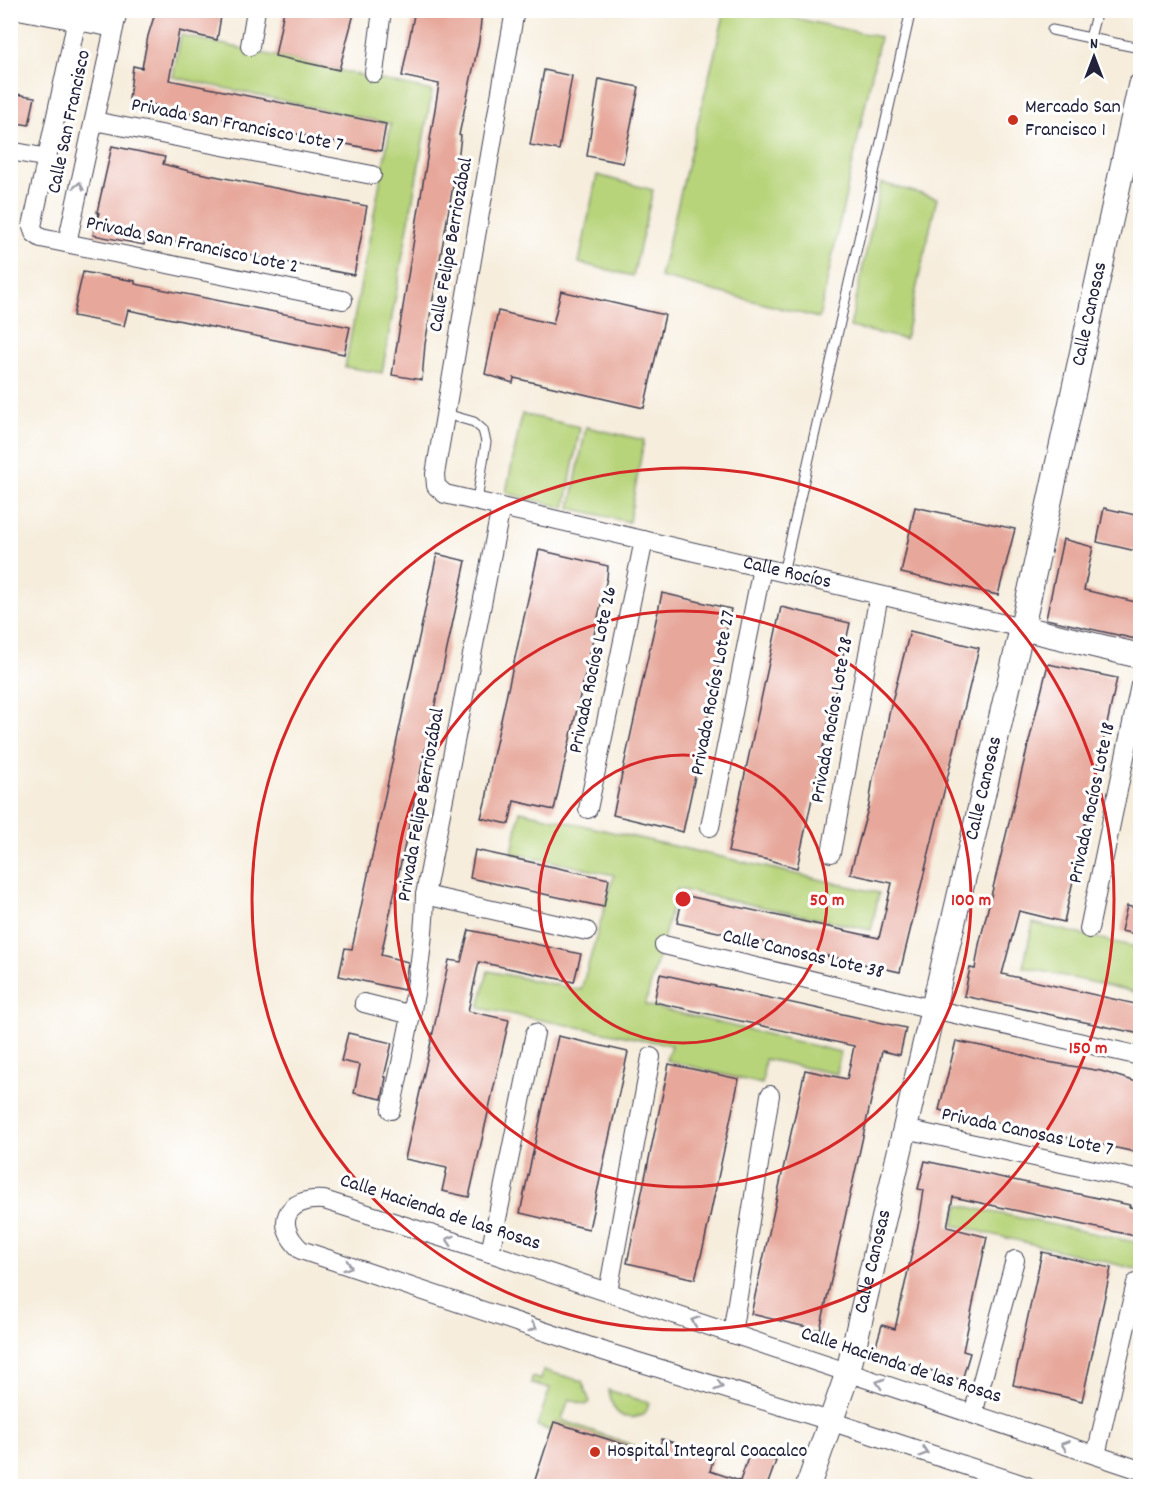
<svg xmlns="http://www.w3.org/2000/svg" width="1151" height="1497" viewBox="0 0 1151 1497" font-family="Dekko,sans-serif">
<rect width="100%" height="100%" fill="#fff"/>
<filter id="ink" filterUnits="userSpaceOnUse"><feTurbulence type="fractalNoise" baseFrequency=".0167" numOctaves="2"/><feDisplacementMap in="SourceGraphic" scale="12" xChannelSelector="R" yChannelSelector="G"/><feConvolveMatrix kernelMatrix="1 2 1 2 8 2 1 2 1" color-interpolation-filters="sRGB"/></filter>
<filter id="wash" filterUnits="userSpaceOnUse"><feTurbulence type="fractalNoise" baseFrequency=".008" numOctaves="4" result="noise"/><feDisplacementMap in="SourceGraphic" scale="24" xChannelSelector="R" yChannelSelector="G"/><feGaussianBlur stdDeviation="1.35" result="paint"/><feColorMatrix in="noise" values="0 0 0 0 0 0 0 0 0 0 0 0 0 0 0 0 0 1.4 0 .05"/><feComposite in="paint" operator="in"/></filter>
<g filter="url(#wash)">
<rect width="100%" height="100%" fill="#f6eddc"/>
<g fill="#b7d47a" stroke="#6c7b5a" stroke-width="1.5">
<polygon points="725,11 763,11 880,37 819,318 660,277"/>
<polygon points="181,35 432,91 382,373 345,367 391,124 173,77"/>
<polygon points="597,175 653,190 633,276 579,263"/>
<polygon points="881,183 937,198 905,339 850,327"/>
<polygon points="522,414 580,427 565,508 506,493"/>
<polygon points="586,427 644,440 629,522 570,508"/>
<polygon points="520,811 879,893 871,930 677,889 645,1005 840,1052 837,1074 765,1059 762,1084 666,1060 671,1045 479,1008 488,971 581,990 614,875 512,853"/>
<polygon points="1033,923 1140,948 1140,993 1023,967"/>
<polygon points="959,1205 1140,1243 1140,1270 953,1225"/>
<polygon points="543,1370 582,1381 590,1402 586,1405 569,1399 562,1420 635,1446 635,1448 555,1422 551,1431 537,1426 550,1388 531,1383 532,1377 541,1380"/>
<path d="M 608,1390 L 649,1403 L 644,1414 C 634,1419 621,1420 614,1408 C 611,1403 611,1396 608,1390 Z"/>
</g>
<g id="blocks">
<g fill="#e7a89b">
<polygon points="156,10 222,10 217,40 179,31 169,80 386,124 381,151 129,100 133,66 142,68 148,36"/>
<polygon points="284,10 355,10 339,70 275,56"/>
<polygon points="415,10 482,10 479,41 459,135 461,136 459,152 425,344 422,380 392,375 439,84 402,76"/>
<polygon points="544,70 572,76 559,150 530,145"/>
<polygon points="599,79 639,87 623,163 587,156"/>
<polygon points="10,93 35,97 29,125 10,122"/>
<polygon points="112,146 165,157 163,164 189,171 367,206 354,275 167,240 147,234 144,245 93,235 99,213 97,212"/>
<polygon points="83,272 135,281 135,284 350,327 344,354 128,310 124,326 73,316"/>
<polygon points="561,291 665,315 644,408 514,378 513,383 485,374 498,311 553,324"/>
<polygon points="915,507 1015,529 998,595 901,573"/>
<polygon points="1104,508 1140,516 1140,552 1097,542"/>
<polygon points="1063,539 1093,547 1084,590 1140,603 1140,640 1046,619"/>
<polygon points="539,550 608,566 607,578 554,810 514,801 509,824 481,818 487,795 491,765"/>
<polygon points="437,554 466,561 381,955 408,962 404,990 339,976 345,948 352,949"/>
<polygon points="662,593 731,609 683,832 613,815"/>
<polygon points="781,607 850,623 797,868 769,860 728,852"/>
<polygon points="910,631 979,648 900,972 677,923 683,895 879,938 892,883 850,874 869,805 873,778 885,739 889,713"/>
<polygon points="1048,664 1117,678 1064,922 1019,911 1002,974 1140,1005 1140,1034 964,996 970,968 975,969 979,945"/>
<polygon points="475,850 609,879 604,907 470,878"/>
<polygon points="1127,906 1140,909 1140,935 1121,931"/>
<polygon points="469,930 581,954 574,982 479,962 468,1011 509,1020 469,1197 442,1191 447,1168 405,1159 449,960 461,962"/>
<polygon points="660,974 906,1028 900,1055 882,1051 820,1330 751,1314 805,1070 847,1079 854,1046 654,1002"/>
<polygon points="348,1033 392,1043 384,1077 386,1077 382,1099 354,1093 360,1065 341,1061"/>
<polygon points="558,1036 628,1052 589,1229 520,1213"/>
<polygon points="956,1041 1011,1052 1042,1061 1101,1071 1140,1083 1140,1153 939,1110"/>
<polygon points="669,1064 739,1079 704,1244 695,1279 627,1263"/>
<polygon points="925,1161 1130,1205 1129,1207 1140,1209 1140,1237 953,1197 947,1227 987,1237 963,1351 970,1353 962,1380 883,1356 874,1352 882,1325 895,1329 919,1221 924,1190 918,1189"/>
<polygon points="1042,1252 1111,1268 1082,1401 1013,1385"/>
<polygon points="554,1422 657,1455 662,1439 714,1456 710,1471 740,1481 750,1452 776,1461 767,1486 533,1486"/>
</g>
</g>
</g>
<g filter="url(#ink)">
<use href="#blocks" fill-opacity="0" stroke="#424053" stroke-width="1.5"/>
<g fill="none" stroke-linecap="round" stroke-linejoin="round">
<g stroke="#424053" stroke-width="11">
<g id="service">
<polyline points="1097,10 1090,38 1140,48"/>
<polyline points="1052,30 1090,38"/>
<polyline points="446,414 474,422 483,430 486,442 477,501"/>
<polyline points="783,573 911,10"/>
</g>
</g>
<g stroke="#424053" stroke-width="20">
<g id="minor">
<polyline points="18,10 114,28"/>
<polyline points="79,10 32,226 34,233 41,238 343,300"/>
<path id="s1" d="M 515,10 L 435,474 L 436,486 L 445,494 L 501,507 L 1022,628"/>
<polyline points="250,46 256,10"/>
<polyline points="374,73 382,10"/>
<polyline points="94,121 372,175"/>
<polyline points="10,151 48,158"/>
<polyline points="67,243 118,10"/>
<polyline points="588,809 644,540"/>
<polyline points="710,827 762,568"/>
<polyline points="831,853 879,595"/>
<polyline points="425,895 587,931"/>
<polyline points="1089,929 1140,685"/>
<polyline points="664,945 933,1009 1140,1056"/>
<polyline points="364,1003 412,1015"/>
<path d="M 391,1110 C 406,1039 424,968 425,895 L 501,507"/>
<polyline points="905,1129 1140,1180"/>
<polyline points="490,1253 535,1033"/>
<polyline points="608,1292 651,1057"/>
<polyline points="732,1334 770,1095"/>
<polyline points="973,1414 1015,1260"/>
<polyline points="1096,1455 1136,1283"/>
<path d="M 1027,1486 L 830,1421 L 606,1352 L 301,1250 C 273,1224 286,1197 324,1200 L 490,1253 L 1140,1470"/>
</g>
</g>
<g stroke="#424053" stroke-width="26">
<g id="tertiary">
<polyline points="1022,628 1140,656"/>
<path id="s2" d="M 808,1486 L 848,1372 L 1022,628 L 1140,86"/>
</g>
</g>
<use href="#service" stroke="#fff" stroke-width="9"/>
<use href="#minor" stroke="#fff" stroke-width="18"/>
<use href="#tertiary" stroke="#fff" stroke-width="24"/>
</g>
<defs><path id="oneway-chevron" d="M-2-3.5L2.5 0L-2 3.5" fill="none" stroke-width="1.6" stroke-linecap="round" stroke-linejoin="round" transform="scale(1.5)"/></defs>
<g stroke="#9c9ca7">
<use href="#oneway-chevron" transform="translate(79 186) rotate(-78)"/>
<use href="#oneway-chevron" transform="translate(450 1240) rotate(-162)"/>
<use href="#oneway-chevron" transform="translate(348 1266) rotate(18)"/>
<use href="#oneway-chevron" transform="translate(695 1321) rotate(-161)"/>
<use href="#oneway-chevron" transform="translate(533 1327) rotate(18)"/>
<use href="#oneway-chevron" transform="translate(880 1383) rotate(-162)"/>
<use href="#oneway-chevron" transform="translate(719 1386) rotate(17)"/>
<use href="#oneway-chevron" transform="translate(1065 1445) rotate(-161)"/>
<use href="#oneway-chevron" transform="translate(924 1452) rotate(18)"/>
</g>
</g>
<g fill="none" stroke="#d62828" stroke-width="3">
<circle cx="683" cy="899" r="144"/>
<circle cx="683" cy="899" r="288"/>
<circle cx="683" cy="899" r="431"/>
</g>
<g fill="#c8321e" stroke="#fff" stroke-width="2">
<circle cx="1013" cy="120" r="6"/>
<circle cx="595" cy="1452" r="6"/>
</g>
<g text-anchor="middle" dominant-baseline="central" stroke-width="6" stroke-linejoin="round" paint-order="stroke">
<g font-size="20" fill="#22223b" stroke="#fff" text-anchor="start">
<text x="1025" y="108">Mercado San<tspan x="1025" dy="23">Francisco 1</tspan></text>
<text x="607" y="1452">Hospital Integral Coacalco</text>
</g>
<g font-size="20" fill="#22223b" stroke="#fff">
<text transform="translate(70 122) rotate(-78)">Calle San Francisco</text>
<text transform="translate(237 126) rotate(11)">Privada San Francisco Lote 7</text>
<text transform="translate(452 245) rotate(-80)">Calle Felipe Berriozábal</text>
<text transform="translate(192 246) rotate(12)">Privada San Francisco Lote 2</text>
<text stroke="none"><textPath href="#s2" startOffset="1206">Calle Canosas</textPath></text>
<text stroke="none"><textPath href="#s1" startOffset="846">Calle Rocíos</textPath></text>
<text transform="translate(594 670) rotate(-78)">Privada Rocíos Lote 26</text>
<text transform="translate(714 693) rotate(-79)">Privada Rocíos Lote 27</text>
<text transform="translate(833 720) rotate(-80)">Privada Rocíos Lote 28</text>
<text stroke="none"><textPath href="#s2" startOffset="720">Calle Canosas</textPath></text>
<text transform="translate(1093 803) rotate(-78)">Privada Rocíos Lote 18</text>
<text transform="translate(422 805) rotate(-80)">Privada Felipe Berriozábal</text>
<text transform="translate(803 955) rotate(13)">Calle Canosas Lote 38</text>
<text transform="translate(1027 1133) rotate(12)">Privada Canosas Lote 7</text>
<text transform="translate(440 1213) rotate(18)">Calle Hacienda de las Rosas</text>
<text stroke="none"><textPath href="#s2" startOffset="234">Calle Canosas</textPath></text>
<text transform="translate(901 1366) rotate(18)">Calle Hacienda de las Rosas</text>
</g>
</g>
<circle cx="683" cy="899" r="9" fill="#d62828" stroke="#fff" stroke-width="3"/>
<g font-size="18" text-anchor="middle" font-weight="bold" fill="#d62828" stroke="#fff" stroke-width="6" stroke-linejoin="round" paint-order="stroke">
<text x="827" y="905">50 m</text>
<text x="971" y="905">100 m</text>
<text x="1088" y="1053">150 m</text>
</g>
<rect width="1151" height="1497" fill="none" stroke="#fff" stroke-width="36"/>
<g transform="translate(1094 57)" stroke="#ffffff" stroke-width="4.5" paint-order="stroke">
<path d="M0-4.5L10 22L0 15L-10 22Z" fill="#22223b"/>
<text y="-9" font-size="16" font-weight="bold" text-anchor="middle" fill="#22223b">N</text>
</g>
</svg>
